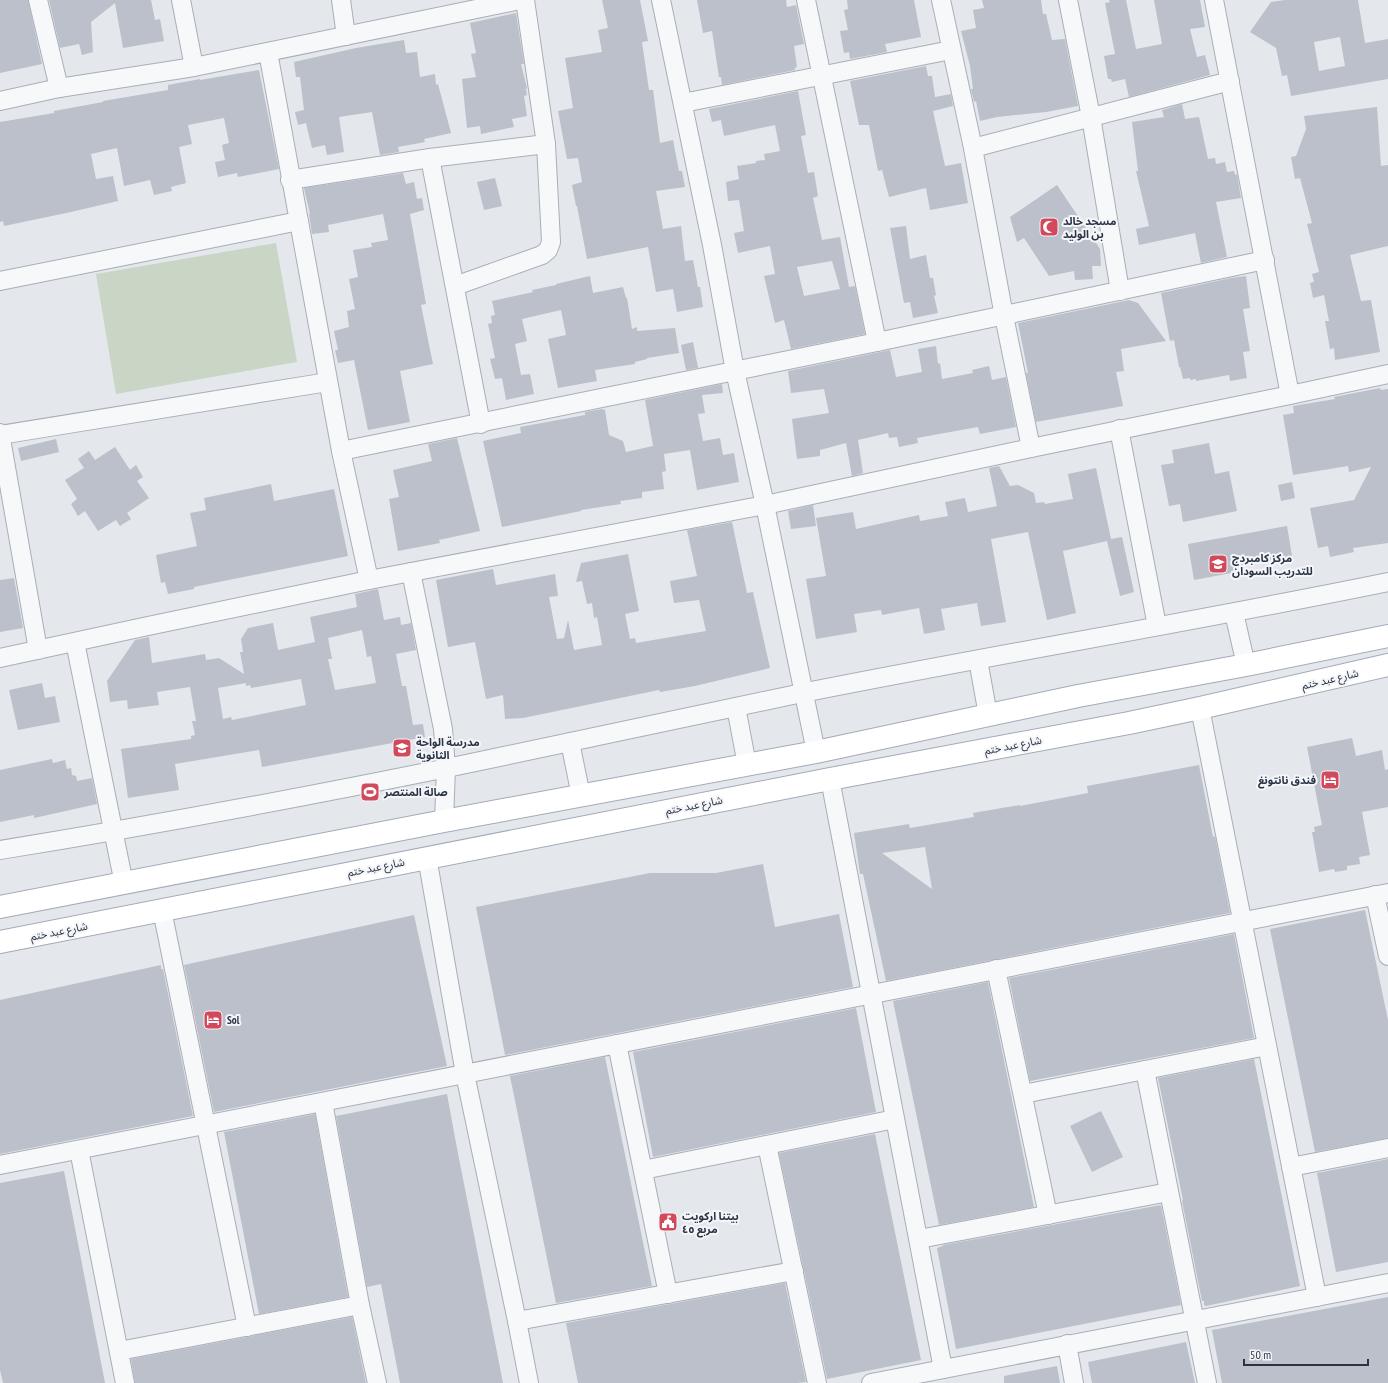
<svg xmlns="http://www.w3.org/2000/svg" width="1388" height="1383" viewBox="0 0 1388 1383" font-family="'PT Sans Narrow','Noto Sans Arabic',sans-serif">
<rect width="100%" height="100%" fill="#e4e7ec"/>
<polygon fill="#c9d6c5" points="276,243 297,362 116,394 96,274"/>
<g fill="#bbc0ca" fill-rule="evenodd">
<polygon points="0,0 28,0 42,64 0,73"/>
<polygon points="49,0 151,0 155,20 160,19 164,41 123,48 115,3 91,22 93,52 82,55 79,44 60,48"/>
<polygon points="602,0 640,0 648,41 642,42 649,90 653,90 660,143 673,140 679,171 682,171 685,187 656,191 663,229 681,226 685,261 693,260 698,287 700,287 703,307 677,312 673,289 656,292 648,247 587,259 577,206 576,206 572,185 582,182 578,158 567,159 558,111 573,108 565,58 602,52 598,30 608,28"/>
<polygon points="697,0 786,0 787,7 796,5 804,44 794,46 797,67 795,68 795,70 722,85 721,77 719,77 712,31 703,33"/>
<polygon points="847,0 914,0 921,37 885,44 887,52 850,59 849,52 844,53 840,31 848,30 844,10 848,9"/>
<polygon points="982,0 1041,0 1043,14 1046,14 1052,40 1065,39 1078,106 1046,112 997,117 980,121 976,101 974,102 971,89 973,89 970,66 961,31 976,28 973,10 984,8"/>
<polygon points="1109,0 1126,0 1136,49 1162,44 1154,0 1200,0 1205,27 1190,29 1197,57 1205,55 1210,75 1129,97 1125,79 1112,82 1111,79 1108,79 1104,56 1115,54 1105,3 1110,2"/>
<path d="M 1285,0 L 1358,0 L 1365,43 L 1388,39 L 1388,79 L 1291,96 L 1287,75 L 1282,76 L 1276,48 L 1250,32 L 1271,2 ZM 1340,37 L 1345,66 L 1319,71 L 1314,42 Z"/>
<polygon points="516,13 524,64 521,64 527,88 526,89 527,95 524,96 527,116 512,119 514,127 481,134 480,126 467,128 462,79 476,77 471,54 476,53 470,23"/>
<polygon points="404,40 406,53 417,52 420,77 435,74 436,85 438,84 451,133 424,139 425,142 398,147 399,152 380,155 372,112 339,117 344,152 327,155 325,145 312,148 306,123 298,125 295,112 304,110 300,77 296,77 294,62 356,48"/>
<polygon points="926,66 928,76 932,76 935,97 951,94 953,106 933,111 945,166 961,163 968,203 930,210 926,188 889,197 882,170 878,171 869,125 859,125 850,81"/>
<polygon points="259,70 279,169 238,177 237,173 218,177 215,162 225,160 222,145 229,143 224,118 188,125 192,144 179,147 186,183 171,187 172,191 154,195 150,180 124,186 117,148 91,154 96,179 113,176 118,201 71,212 4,226 3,221 0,222 0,122 54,113 54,111 103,102 103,101 168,90 168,85 200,79 200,80"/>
<path d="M 798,91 L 806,135 L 801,136 L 808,173 L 814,172 L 818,196 L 813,198 L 822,240 L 840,237 L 849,287 L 855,286 L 865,334 L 791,349 L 784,320 L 775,323 L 764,276 L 775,274 L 770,246 L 738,253 L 734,233 L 744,231 L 739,200 L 728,201 L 726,182 L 739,179 L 737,166 L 756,163 L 756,161 L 765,160 L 764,154 L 780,151 L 775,125 L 724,136 L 721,120 L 712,122 L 709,109 ZM 832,261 L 840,289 L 804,296 L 797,267 Z"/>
<polygon points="1182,104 1185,119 1199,117 1208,159 1215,158 1216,164 1225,162 1227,172 1234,171 1235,175 1237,174 1241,198 1216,202 1227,257 1201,263 1195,233 1139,245 1136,229 1149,226 1136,171 1138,171 1132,122 1164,117 1162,110"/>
<polygon points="1377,107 1381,166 1388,165 1388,246 1350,255 1361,301 1371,300 1380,352 1335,360 1334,348 1330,349 1325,321 1329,321 1324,295 1313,298 1310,283 1314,282 1312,274 1319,272 1307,224 1312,223 1300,178 1295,179 1291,157 1296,156 1306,129 1304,116"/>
<polygon points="403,173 406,184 414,182 417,199 422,198 424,210 410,214 426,304 421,305 433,364 400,371 410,422 368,430 354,360 338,363 335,350 338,350 334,331 349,327 347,311 355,309 349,279 358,277 353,250 372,247 371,243 388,240 383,214 328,225 329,232 312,234 309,214 310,214 304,188"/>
<polygon points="495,178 502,206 484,210 477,182"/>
<polygon points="1057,185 1100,249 1101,266 1092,266 1093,279 1075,280 1074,271 1049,276 1024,238 1017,242 1010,217"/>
<polygon points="906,226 910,259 926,255 930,278 933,278 936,295 934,296 938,313 913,318 910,302 904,303 890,228"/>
<polygon points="590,276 593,293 623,287 626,298 627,298 632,329 637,327 637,331 675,328 679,353 647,358 647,359 635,362 635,364 595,370 597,381 558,388 548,339 566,335 561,310 522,319 527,341 515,344 521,375 530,374 534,394 506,400 502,378 495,379 490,359 495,358 488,324 492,323 491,316 495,315 492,301 533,292 532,290 556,285 556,284"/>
<polygon points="1246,276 1250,308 1243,309 1250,351 1243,352 1247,378 1230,381 1229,375 1196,381 1196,379 1190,380 1190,378 1183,379 1180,367 1179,367 1174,340 1170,341 1161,293 1231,278"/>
<polygon points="1129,300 1138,303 1166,341 1121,349 1124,371 1116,372 1123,406 1036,422 1026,373 1028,373 1018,323"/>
<polygon points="693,342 698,368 686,370 681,345"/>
<polygon points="936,346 938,364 940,363 942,379 973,373 972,370 989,366 992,380 1006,377 1016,427 980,434 978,427 917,438 918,443 899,447 897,437 889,438 888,433 858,440 863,473 852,476 846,443 820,450 820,456 797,459 792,419 829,413 824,389 791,393 788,371 890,350 896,377 922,372 918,349"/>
<polygon points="722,384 723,393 702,395 705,413 698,414 703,441 720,438 723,455 734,453 739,482 697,490 690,450 664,454 666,471 662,472 664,489 642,492 642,498 620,501 621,504 581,510 581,511 502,527 483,441 521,433 520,427 585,415 585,412 602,409 605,410 609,435 623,441 626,452 653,446 645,400"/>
<polygon points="1380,388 1381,390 1388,389 1388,543 1353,548 1354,552 1330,557 1328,546 1318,548 1310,508 1354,500 1371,467 1349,472 1348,466 1293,475 1283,415 1294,413 1293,406 1335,399 1334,397"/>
<polygon points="457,438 480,531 439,540 440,543 398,551 389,499 399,497 393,470 432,461 428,444"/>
<polygon points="56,439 59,452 21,461 18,448"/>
<polygon points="1209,443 1215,474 1229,471 1237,511 1183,522 1180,504 1169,506 1161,465 1174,463 1172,450"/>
<polygon points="115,447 130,470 136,465 143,477 137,481 149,498 127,513 131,519 120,526 116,520 98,531 85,511 78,516 71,504 77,499 65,480 84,468 78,459 89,451 95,460"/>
<polygon points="999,466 1010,486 1018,485 1034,493 1036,503 1044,502 1045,504 1073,499 1068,474 1096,468 1111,539 1122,537 1134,592 1120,596 1107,541 1063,551 1076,613 1047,620 1028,532 991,539 1006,622 981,626 977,603 941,609 945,630 924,634 919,608 882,615 881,610 854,614 857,632 816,639 806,579 826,576 816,518 853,512 856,529 919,515 920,521 948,516 945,502 965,498 968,512 997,506 989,468"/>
<polygon points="1292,482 1295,498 1281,501 1278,485"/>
<polygon points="271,484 274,501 334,489 348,556 194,587 194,589 168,594 165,582 161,583 156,555 197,546 190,513 206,510 204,498"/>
<polygon points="813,505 816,526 791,529 788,511"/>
<polygon points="732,522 747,593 753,592 770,668 695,686 660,692 659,690 523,718 505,719 503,695 486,699 475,642 448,647 436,580 493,569 496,585 555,574 558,596 549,597 557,639 564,638 568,620 574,650 602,645 597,617 594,618 592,603 587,604 582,581 576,582 581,563 628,554 639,611 625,614 630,639 635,638 636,643 706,631 699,600 674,603 670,581 697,576 687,530"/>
<polygon points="1287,526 1292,556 1236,567 1237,572 1194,580 1188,544"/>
<polygon points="14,578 23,628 0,632 0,580"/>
<path d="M 378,589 L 384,620 L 400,617 L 401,625 L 411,623 L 416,650 L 396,654 L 402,686 L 406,686 L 413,725 L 423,724 L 425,737 L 262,767 L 259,750 L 175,764 L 179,790 L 128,798 L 121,749 L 191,739 L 191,736 L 195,735 L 192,721 L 196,721 L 190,687 L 157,692 L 159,705 L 128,709 L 127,700 L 110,702 L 107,681 L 135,640 L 149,637 L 152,663 L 205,654 L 206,660 L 219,658 L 244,674 L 240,652 L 243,652 L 241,639 L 248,628 L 273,623 L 278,650 L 315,642 L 310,617 L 357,607 L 355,594 ZM 362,630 L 367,657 L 371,656 L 376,683 L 335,690 L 328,659 L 332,659 L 328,638 ZM 301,679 L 306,705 L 232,720 L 231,717 L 223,719 L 218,688 L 246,683 L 246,686 L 250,685 L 251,688 Z"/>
<polygon points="42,683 45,698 55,696 60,722 18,730 9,690"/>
<polygon points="1352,738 1356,756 1382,750 1385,770 1388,769 1388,807 1362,812 1370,855 1359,857 1360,864 1347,866 1347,870 1335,872 1334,869 1319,872 1312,832 1315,832 1314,827 1322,825 1307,747"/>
<polygon points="52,759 53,763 65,760 67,769 71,768 72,775 76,776 77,781 92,778 97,804 34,818 34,815 0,822 0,770"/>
<path d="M 1199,765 L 1213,837 L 1215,836 L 1230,913 L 886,981 L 863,874 L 860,874 L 854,833 L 909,824 L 910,828 L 974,817 L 973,813 L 1020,805 L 1020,806 L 1088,793 L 1087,786 ZM 925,847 L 932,889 L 882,853 Z"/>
<polygon points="763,864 775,927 839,914 853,987 505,1055 476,907 650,873 716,873"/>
<polygon points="1365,910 1388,1020 1388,1138 1315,1152 1270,929"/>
<polygon points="414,915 447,1066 214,1112 184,965"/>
<polygon points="1234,934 1254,1038 1030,1081 1009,978"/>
<polygon points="161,965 161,969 163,969 193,1116 0,1154 0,1000"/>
<polygon points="988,982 1034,1207 939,1225 893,1001"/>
<polygon points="856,1008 876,1112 653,1157 633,1052"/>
<polygon points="605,1057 652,1286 556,1303 510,1076"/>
<polygon points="1254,1059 1300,1286 1206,1306 1204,1305 1204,1301 1202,1301 1182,1201 1183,1200 1158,1078"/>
<polygon points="447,1094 456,1143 503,1383 400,1383 381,1284 367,1287 336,1116"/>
<polygon points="1101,1111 1123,1157 1092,1172 1070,1126"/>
<polygon points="315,1114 348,1297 259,1314 224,1132"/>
<polygon points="875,1134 921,1360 827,1379 779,1153"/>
<polygon points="1388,1159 1388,1262 1336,1272 1317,1173"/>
<polygon points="64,1171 105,1383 3,1383 0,1370 0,1183"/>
<polygon points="1161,1205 1181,1305 956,1349 937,1248 943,1246 943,1245"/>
<polygon points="785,1283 806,1382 798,1383 578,1383 566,1323"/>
<polygon points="1388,1297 1388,1383 1222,1383 1212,1330"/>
<polygon points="352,1317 366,1383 135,1383 131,1359"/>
<polygon points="1186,1342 1195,1383 1092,1383 1088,1362"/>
<polygon points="1057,1366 1060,1383 1004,1383 1004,1376"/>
</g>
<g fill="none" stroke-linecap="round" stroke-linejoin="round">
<g stroke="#a9aeb7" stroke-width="20">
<g id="street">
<polyline points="38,0 59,88"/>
<polyline points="181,0 194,67"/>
<polyline points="341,0 346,36"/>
<polyline points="661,0 712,245 735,371 765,505 816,752"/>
<polyline points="806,0 877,342"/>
<polyline points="941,0 973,148 1004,316 1031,448"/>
<polyline points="1068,0 1091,117 1120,291"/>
<polyline points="1214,0 1290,395"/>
<polyline points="268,52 341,451 369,580"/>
<polyline points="0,101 59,88 194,67 520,0"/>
<polyline points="683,103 951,50"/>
<polyline points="973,148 1230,81"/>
<polyline points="430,158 481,424"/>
<polyline points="290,180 430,158 546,144"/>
<polyline points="0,281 299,221"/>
<polyline points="455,286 542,255 548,250 551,242 546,144 525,0"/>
<polyline points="1119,429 1157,626"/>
<polyline points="0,433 38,650"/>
<polyline points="0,435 328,382"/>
<polyline points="341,451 877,342 1265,260"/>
<polyline points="411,572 443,729 446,768 444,821"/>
<polyline points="1234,613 1246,665"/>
<polyline points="75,642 124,884"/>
<polyline points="0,658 148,626 369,580 765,505 1031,448 1290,395 1388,374"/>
<polyline points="978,660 988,715"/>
<polyline points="736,707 747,765"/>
<polyline points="1200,708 1317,1297"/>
<polyline points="570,742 581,796"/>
<polyline points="830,779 943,1369"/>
<path d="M 0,850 C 149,826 299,798 447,768 C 566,744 683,717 802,693 C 997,654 1193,622 1388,582"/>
<polyline points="427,857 465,1074 517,1321 529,1383"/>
<polyline points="1375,895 1388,956"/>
<polyline points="162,910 247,1327"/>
<polyline points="996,969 1048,1215"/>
<polyline points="617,1044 668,1294"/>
<polyline points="1145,1070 1207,1383"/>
<polyline points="1023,1094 1267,1046"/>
<polyline points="323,1102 360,1305 377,1383"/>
<polyline points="767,1145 817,1383"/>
<polyline points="79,1150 125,1383"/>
<polyline points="0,1165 1388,893"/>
<polyline points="1291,1167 1388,1148"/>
<polyline points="643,1170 895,1119"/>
<polyline points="919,1239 1169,1192"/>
<polyline points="517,1321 794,1271"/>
<polyline points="1067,1344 1074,1383"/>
<polyline points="119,1351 360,1305"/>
<polyline points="871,1383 1388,1283"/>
</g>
</g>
<g stroke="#a3abb8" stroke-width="24">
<g id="primary">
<polyline points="0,907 444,821 816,752 1078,696 1246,665 1388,636"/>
<polyline points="0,942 830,779 1129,723 1200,708 1388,665"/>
</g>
</g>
<use href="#street" stroke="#f7f8fa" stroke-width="18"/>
<use href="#primary" stroke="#fff" stroke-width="22"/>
</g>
<defs>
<g id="mosque-square" transform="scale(1)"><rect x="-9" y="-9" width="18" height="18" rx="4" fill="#d1495b" stroke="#f4f6f9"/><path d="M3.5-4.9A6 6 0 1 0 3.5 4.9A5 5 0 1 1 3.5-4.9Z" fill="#fff"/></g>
<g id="university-square" transform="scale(1)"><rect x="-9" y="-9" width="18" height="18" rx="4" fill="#d1495b" stroke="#f4f6f9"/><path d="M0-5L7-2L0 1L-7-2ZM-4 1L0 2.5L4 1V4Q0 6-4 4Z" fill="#fff"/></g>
<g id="school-square" transform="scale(1)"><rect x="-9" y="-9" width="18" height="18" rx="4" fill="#d1495b" stroke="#f4f6f9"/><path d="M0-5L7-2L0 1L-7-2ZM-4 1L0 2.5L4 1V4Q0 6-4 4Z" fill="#fff"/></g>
<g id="hotel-square" transform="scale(1)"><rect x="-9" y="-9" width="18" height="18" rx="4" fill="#d1495b" stroke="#f4f6f9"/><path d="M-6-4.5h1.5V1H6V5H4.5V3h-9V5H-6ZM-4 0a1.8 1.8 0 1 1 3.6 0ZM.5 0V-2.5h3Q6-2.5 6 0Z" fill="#fff"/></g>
<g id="stadium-square" transform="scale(1)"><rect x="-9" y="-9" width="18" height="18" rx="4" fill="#d1495b" stroke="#f4f6f9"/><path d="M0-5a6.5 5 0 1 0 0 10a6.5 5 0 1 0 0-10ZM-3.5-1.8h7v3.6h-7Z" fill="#fff"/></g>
<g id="civic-square" transform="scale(1)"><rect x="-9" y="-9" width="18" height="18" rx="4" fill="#d1495b" stroke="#f4f6f9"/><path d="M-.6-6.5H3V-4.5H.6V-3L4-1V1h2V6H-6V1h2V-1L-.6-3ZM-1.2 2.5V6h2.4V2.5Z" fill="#fff"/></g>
</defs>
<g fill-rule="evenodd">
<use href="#mosque-square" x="1049" y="227"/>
<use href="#university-square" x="1218" y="564"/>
<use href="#school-square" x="402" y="748"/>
<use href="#hotel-square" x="1330" y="780"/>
<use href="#stadium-square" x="370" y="792"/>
<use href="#hotel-square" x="213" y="1020"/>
<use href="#civic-square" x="668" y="1222"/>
</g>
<g text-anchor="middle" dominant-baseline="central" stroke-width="4" stroke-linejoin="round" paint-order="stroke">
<g font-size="11" font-weight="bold" fill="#2b3445" stroke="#f4f6f9" text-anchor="start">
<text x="1063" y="221">مسجد خالد<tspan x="1063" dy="13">بن الوليد</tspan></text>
<text x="1232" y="558">مركز كامبردج<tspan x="1232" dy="13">للتدريب السودان</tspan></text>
<text x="416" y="742">مدرسة الواحة<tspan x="416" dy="13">الثانوية</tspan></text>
<text x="1316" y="780" text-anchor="end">فندق نانتونغ</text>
<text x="384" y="792">صالة المنتصر</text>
<text x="227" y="1020">Sol</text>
<text x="682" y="1216">بيتنا اركويت<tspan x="682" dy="13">مربع ٤٥</tspan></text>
</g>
<g font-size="11" fill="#2b3445" stroke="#f4f6f9">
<text transform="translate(1330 679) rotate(-13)">شارع عبد ختم</text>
<text transform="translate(1013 745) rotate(-11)">شارع عبد ختم</text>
<text transform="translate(694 805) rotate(-11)">شارع عبد ختم</text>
<text transform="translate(376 867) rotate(-11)">شارع عبد ختم</text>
<text transform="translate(59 931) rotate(-11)">شارع عبد ختم</text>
</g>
</g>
<path d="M1244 1359v6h124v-6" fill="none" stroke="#2b3445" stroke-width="2"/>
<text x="1250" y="1359" font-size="12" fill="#2b3445" stroke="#f4f6f9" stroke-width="3" paint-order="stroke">50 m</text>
</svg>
